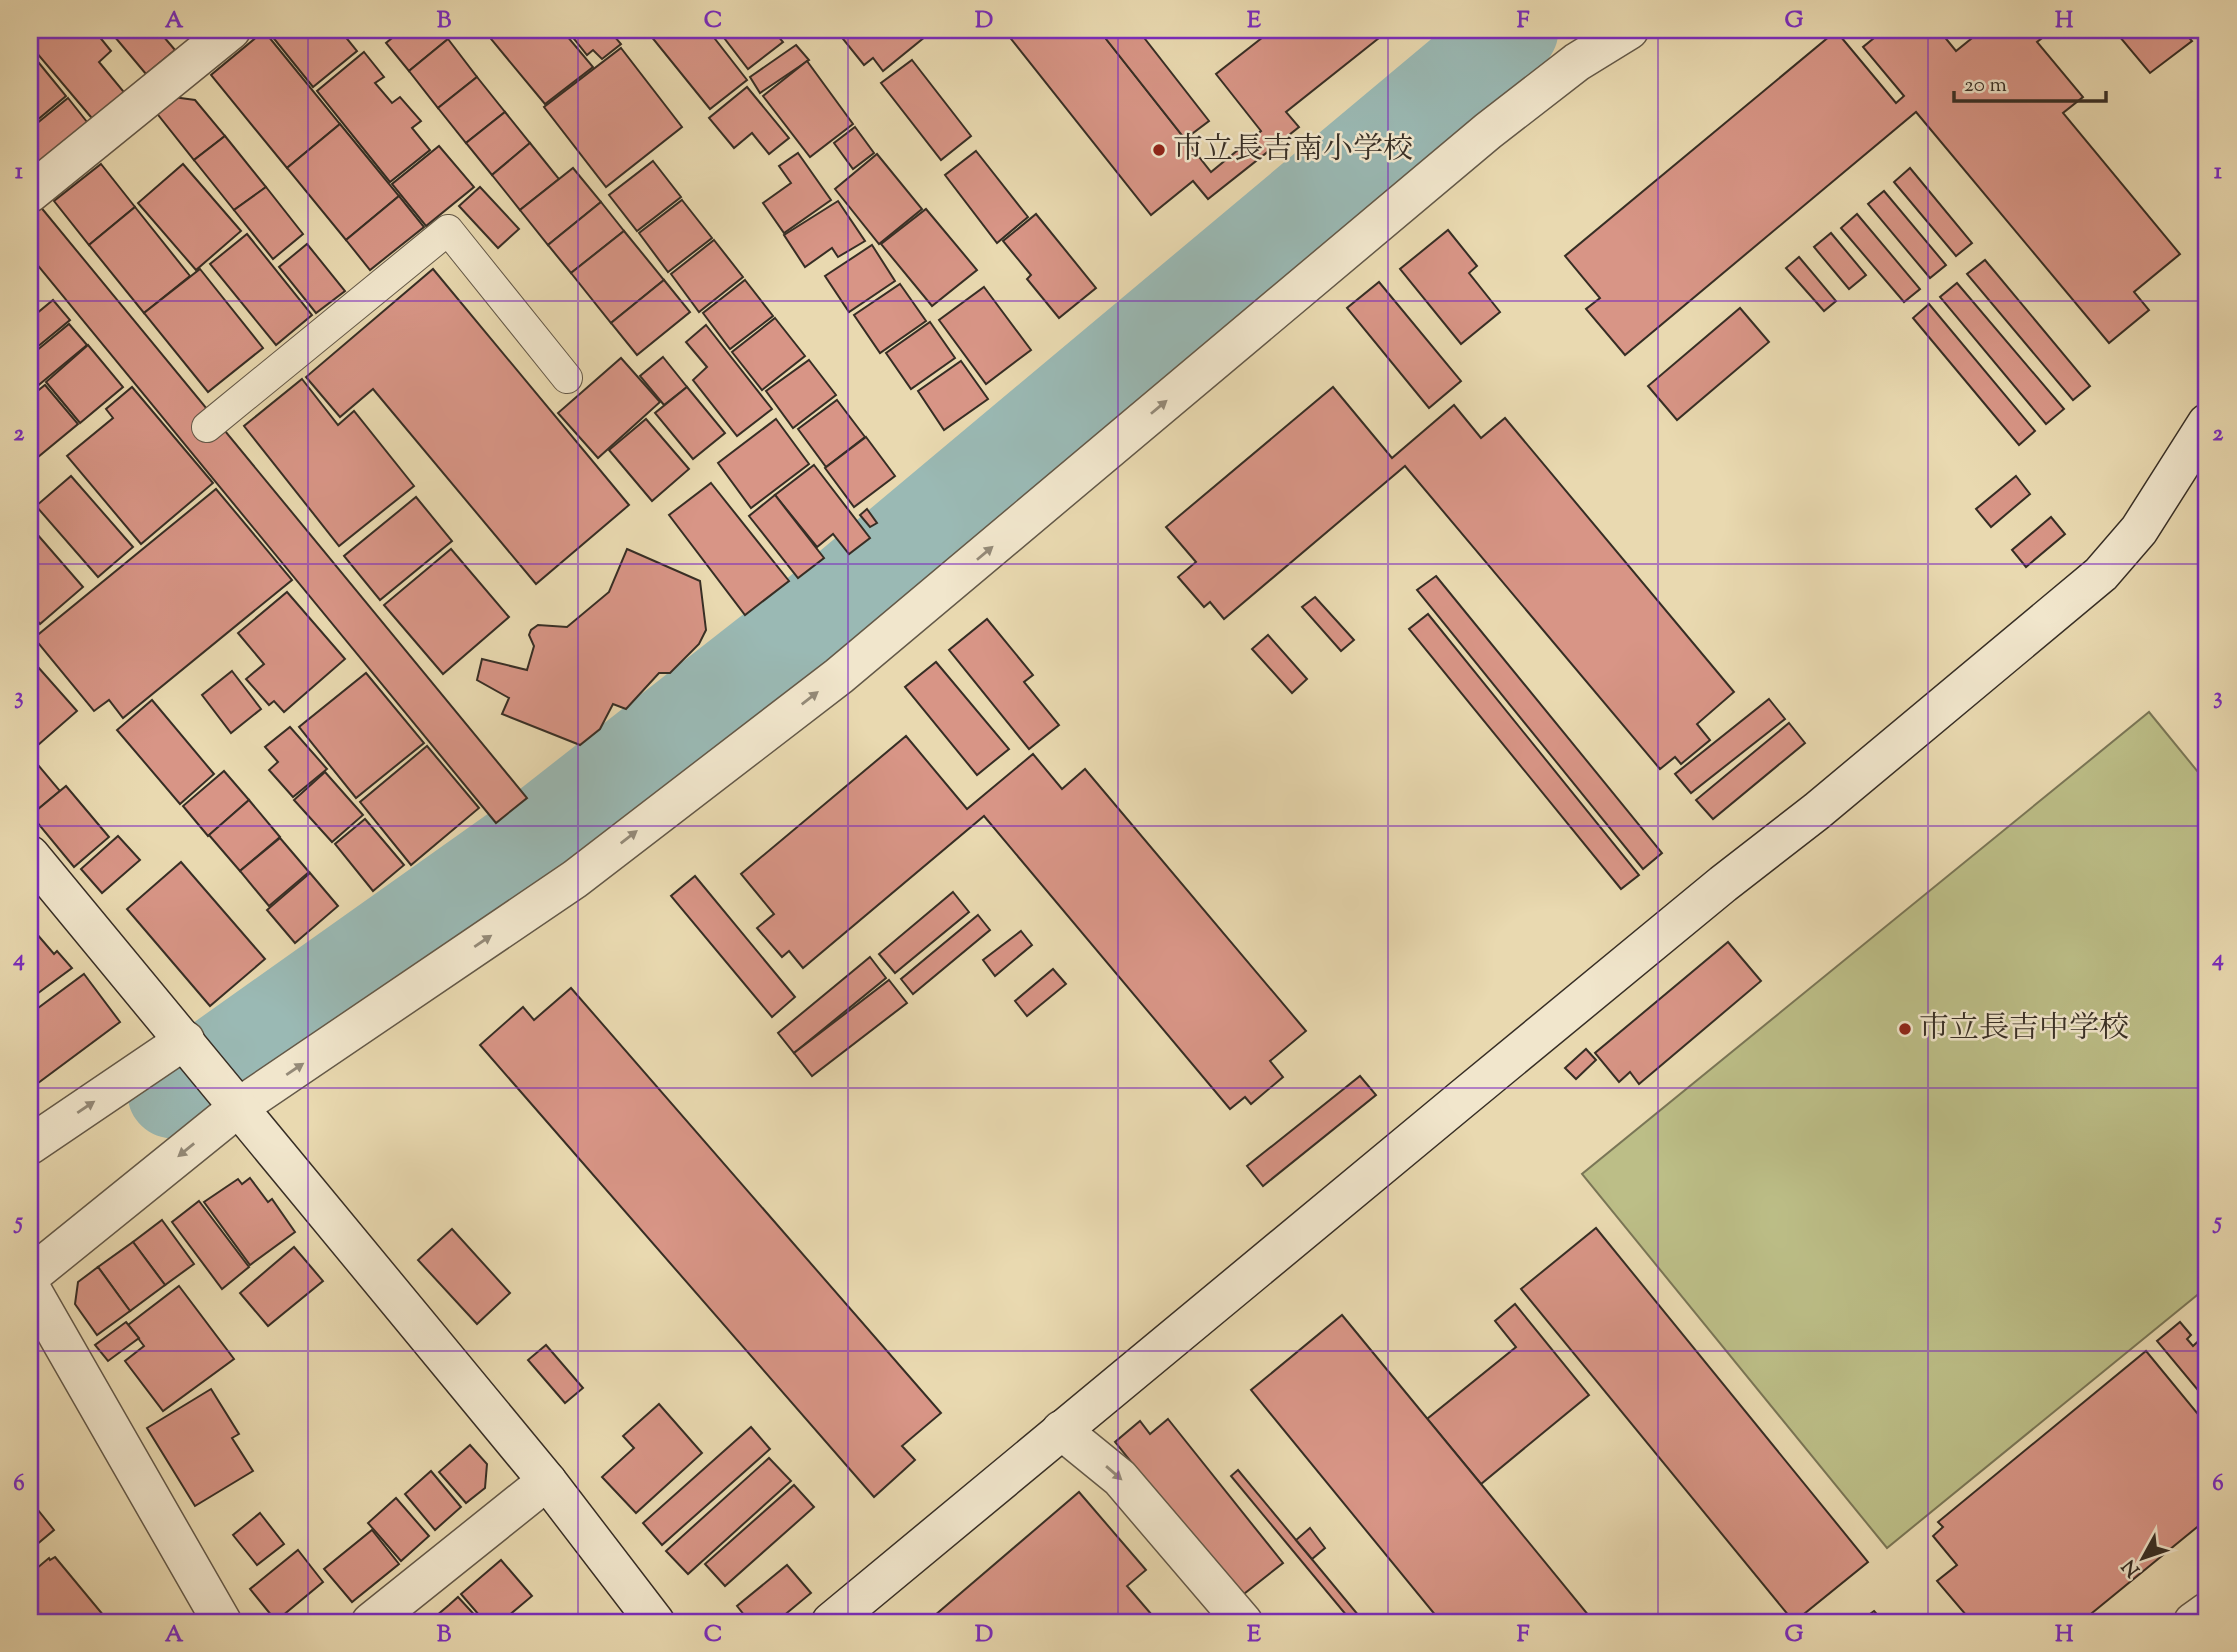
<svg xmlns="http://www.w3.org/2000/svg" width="2237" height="1652" viewBox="0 0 2237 1652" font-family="'Sorts Mill Goudy','Noto Serif JP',serif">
<rect width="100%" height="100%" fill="#e9d9b0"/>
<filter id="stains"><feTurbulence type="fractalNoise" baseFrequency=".00286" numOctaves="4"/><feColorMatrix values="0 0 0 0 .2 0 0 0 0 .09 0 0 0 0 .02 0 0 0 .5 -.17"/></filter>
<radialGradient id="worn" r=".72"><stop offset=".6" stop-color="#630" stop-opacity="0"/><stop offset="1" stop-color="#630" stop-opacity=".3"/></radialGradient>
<polygon fill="#bcbe87" stroke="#7a7656" stroke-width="2" points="2149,712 2207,783 2207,1287 1887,1548 1582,1174"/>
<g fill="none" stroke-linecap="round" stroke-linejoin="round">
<polyline stroke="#9ab9b4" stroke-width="91" points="173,1093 521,846 788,637 1513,30"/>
</g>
<g fill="#d89586" stroke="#372e25" stroke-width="2">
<polygon points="32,30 94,30 111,51 99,62 128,97 96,123 30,45"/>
<polygon points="109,30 158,30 175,50 146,74"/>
<polygon points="267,30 340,30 357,51 313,87"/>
<polygon points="393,30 440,30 448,39 409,71 386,43 397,34"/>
<polygon points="502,30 562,30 593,67 545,104 491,39"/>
<polygon points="567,30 609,30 621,44 602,59 593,50 587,55"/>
<polygon points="646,30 708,30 747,80 710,109"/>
<polygon points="718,30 773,30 783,42 748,69"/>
<polygon points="855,30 921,30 926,36 883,71 873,58 864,65 843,39"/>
<polygon points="1004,30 1099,30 1211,172 1261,131 1216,74 1272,30 1389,30 1286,112 1299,127 1208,199 1193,181 1151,215"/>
<polygon points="1099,30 1138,30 1209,121 1185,139"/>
<polygon points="1884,30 1939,30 1956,51 1982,30 2042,30 2046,35 2037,42 2083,97 2063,113 2180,254 2134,292 2149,310 2109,343 1916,112 1625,355 1586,309 1600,298 1565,256 1836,31 1896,103 1904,96 1863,47"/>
<polygon points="2114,30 2182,30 2192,41 2150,73"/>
<polygon points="264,31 340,124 287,168 211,75"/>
<polygon points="448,39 477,77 438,108 409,71"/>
<polygon points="796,45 809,60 760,93 750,77"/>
<polygon points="621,48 682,127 606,187 544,107"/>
<polygon points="364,52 384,77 375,83 392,103 400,97 421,121 412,128 430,150 390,182 317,91"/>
<polygon points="912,60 971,136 941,160 881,83"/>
<polygon points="807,61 853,124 810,157 763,96"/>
<polygon points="39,63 66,96 30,126 30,66 32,69"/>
<polygon points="477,77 505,112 466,143 438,108"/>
<polygon points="747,87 789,138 769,154 752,133 734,148 709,118"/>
<polygon points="173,97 195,100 225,136 194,160 155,111"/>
<polygon points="68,98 91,127 30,177 30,129"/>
<polygon points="505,112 530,143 492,175 466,143"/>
<polygon points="340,124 399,196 346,240 287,168"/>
<polygon points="855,127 874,153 853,169 834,143"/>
<polygon points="225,136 266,187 234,210 194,160"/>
<polygon points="530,143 559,179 520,210 492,175"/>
<polygon points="439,146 474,187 426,226 392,184"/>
<polygon points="976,151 1028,217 997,243 945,175"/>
<polygon points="798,153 831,200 784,233 763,203 791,183 779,166"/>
<polygon points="877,154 922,209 879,244 835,189"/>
<polygon points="653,161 681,197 637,231 609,195"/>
<polygon points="101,164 135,207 89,245 54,201"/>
<polygon points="183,164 241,231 196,270 138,203"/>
<polygon points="573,168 601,202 548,245 520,210"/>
<polygon points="1910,168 1972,243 1956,256 1894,182"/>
<polygon points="266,187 303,234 273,259 234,210"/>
<polygon points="480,187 519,229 498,248 459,206"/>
<polygon points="1884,191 1946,265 1930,278 1868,204"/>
<polygon points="30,194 527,798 496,823 30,256"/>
<polygon points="399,196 424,227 370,270 346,240"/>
<polygon points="682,200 712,238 668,272 639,233"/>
<polygon points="838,201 865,241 838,257 832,248 805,267 784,235"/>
<polygon points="601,202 624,231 571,273 548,245"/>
<polygon points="135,207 190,276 144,313 89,245"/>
<polygon points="926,209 977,270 932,306 881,244"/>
<polygon points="1036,214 1096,288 1059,318 1027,279 1031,275 1003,241"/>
<polygon points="1857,214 1920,289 1904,302 1841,228"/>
<polygon points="1448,230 1477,266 1469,273 1500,312 1461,344 1400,269"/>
<polygon points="624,231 664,280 611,323 571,273"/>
<polygon points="1831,233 1866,275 1849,289 1814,247"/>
<polygon points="247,234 312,315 276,345 210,264"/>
<polygon points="714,240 743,277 699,312 671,274"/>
<polygon points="307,244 345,291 316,313 279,267"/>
<polygon points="872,245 895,281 849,312 825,276"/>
<polygon points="1799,257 1836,301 1824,311 1786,268"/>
<polygon points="1985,260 2090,386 2073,400 1967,274"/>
<polygon points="200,269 263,348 208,392 144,313"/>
<polygon points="433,269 629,505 536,584 373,389 340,417 306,377"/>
<polygon points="664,280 690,312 637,355 611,323"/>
<polygon points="745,280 773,316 730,349 703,313"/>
<polygon points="1379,282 1461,381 1429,408 1347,308"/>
<polygon points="1957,283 2064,409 2046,424 1940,297"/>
<polygon points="900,284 926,321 880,353 854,315"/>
<polygon points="984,287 1031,350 986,384 939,320"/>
<polygon points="53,300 70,320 30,353 30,319"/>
<polygon points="1929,304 2035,431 2019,445 1913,318"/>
<polygon points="1740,308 1769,342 1677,420 1648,386"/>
<polygon points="775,318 805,356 762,390 732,352"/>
<polygon points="930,322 955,358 911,389 886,353"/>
<polygon points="69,324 87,345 35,388 30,382 30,356"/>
<polygon points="706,325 772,409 737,436 693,380 707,367 686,342"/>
<polygon points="88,345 123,387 80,423 46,382"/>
<polygon points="663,357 687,387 664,405 640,376"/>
<polygon points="621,358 660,402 598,458 558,413"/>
<polygon points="809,360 836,395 793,428 766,391"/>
<polygon points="961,361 988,399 944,430 918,391"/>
<polygon points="302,379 338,425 354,411 414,486 339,546 244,426"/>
<polygon points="45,385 78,424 38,457 30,447 30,397"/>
<polygon points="132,387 213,483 141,544 67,456 113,418 106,409"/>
<polygon points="687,387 725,433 693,459 655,413"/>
<polygon points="1333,387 1392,458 1454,405 1481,438 1505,418 1734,692 1697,724 1710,740 1681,764 1675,757 1660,769 1405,466 1224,619 1210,602 1204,607 1178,577 1196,562 1166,527"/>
<polygon points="837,400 865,437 826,467 798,429"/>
<polygon points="646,419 689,469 652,501 609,450"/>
<polygon points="776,419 809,464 751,508 718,463"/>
<polygon points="866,437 895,476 854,507 825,468"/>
<polygon points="814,465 870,538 849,554 833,534 817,547 775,495"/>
<polygon points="71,476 133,547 98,577 36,506"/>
<polygon points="2016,476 2030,494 1991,527 1976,509"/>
<polygon points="711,483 789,581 745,615 669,515"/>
<polygon points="216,489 292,580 123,718 109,700 94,711 34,638"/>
<polygon points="775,495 824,558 798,578 749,516"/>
<polygon points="416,497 452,541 380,600 344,556"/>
<polygon points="867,509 877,523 870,527 860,515"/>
<polygon points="2051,517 2065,534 2026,567 2012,550"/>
<polygon points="30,526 83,587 40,624 30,612"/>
<polygon points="451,549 509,617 443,674 384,605"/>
<polygon points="627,549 700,581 706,630 699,644 670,673 659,673 626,709 613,704 600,729 580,745 502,714 509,698 477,680 482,659 527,670 534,646 529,635 531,630 538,625 567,627 609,592"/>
<polygon points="1436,576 1662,853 1643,869 1417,590"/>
<polygon points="287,592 345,659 284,712 274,701 269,705 246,679 264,664 238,633"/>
<polygon points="1315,597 1354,640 1341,651 1302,607"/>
<polygon points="1428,614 1639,875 1621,889 1409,629"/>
<polygon points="987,619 1033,675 1024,682 1059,725 1029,749 949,650"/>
<polygon points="1268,635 1307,679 1292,693 1252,649"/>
<polygon points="30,658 77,711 30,752"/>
<polygon points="936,662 1009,749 977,775 905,687"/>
<polygon points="232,671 261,709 231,733 202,695"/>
<polygon points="366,673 424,743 356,798 299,727"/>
<polygon points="1769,699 1785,719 1691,793 1675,774"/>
<polygon points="152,700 214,774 180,804 117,730"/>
<polygon points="1789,723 1805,743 1713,819 1696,800"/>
<polygon points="290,727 327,769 293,797 269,770 278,762 265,747"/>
<polygon points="906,736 967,809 1033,754 1062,789 1085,769 1306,1031 1270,1061 1283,1077 1251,1104 1245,1097 1230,1109 984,816 803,968 789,951 782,957 757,928 774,914 741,874"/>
<polygon points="427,746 479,808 411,865 360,802"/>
<polygon points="33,759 60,791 31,815 30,761"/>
<polygon points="224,771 249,800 208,836 183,806"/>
<polygon points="325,772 363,815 332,842 294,800"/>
<polygon points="66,786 109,837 74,867 31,815"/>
<polygon points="249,800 280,837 240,871 209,835"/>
<polygon points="365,819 404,865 373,891 335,844"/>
<polygon points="118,836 140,860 102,893 81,869"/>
<polygon points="280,838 309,872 269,906 240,871"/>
<polygon points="181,862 265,959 210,1006 127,909"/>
<polygon points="310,873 338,906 295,943 267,910"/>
<polygon points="695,876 795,997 772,1017 671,896"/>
<polygon points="953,892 969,912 895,973 879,954"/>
<polygon points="978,915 990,930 913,994 901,979"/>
<polygon points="30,926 54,954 57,951 72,968 30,999"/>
<polygon points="1021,931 1032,945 995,976 983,960"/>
<polygon points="1728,942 1761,981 1639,1084 1630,1072 1619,1082 1595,1053"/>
<polygon points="870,957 886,978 794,1053 778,1033"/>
<polygon points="1053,969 1066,984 1027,1016 1015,1001"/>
<polygon points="84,974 120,1022 30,1089 30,1014"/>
<polygon points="889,980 907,1003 812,1076 794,1053"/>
<polygon points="571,988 941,1413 902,1446 915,1460 874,1497 480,1045 523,1007 534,1020"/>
<polygon points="1586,1049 1596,1060 1576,1079 1565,1068"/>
<polygon points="1360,1076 1376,1095 1263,1186 1247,1166"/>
<polygon points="250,1178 268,1202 272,1199 295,1232 250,1265 204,1202 238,1179 242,1184"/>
<polygon points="199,1201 249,1267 222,1289 172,1222"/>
<polygon points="162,1220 194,1264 165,1285 133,1242"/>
<polygon points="1596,1228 1868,1562 1794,1622 1521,1289"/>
<polygon points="452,1229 510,1293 477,1324 418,1260"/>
<polygon points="133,1242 165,1285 130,1311 98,1267"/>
<polygon points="294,1247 323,1281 268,1326 240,1293"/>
<polygon points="98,1267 130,1311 97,1335 75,1304 78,1282"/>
<polygon points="179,1286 234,1359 163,1411 125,1361 144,1346 128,1325"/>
<polygon points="1515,1304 1589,1395 1481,1484 1427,1419 1516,1347 1495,1321"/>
<polygon points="1342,1315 1481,1484 1594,1622 1441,1622 1251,1390"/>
<polygon points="126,1322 139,1338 108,1361 95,1345"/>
<polygon points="2180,1322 2191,1335 2187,1339 2193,1346 2207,1333 2207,1401 2157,1341"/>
<polygon points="546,1345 583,1388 565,1403 528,1360"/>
<polygon points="2146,1351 2207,1425 2207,1519 2081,1622 1972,1622 1937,1581 1957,1565 1933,1536 1943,1527 1938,1522"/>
<polygon points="211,1389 239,1434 232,1438 253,1471 195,1506 147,1428"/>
<polygon points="659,1404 702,1453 636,1513 602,1477 634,1448 623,1436"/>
<polygon points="1168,1419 1283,1563 1240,1597 1115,1442 1140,1421 1150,1434"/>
<polygon points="751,1427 770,1449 662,1545 643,1523"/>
<polygon points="470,1445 487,1464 485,1488 466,1503 439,1472"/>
<polygon points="769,1458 791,1481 688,1574 666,1551"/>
<polygon points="1238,1470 1296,1540 1364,1622 1352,1622 1231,1476"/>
<polygon points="431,1471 461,1507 435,1530 405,1494"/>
<polygon points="794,1485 814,1507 725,1586 705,1564"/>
<polygon points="1079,1492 1146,1570 1127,1586 1158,1622 927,1622"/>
<polygon points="396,1498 429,1536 401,1561 368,1523"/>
<polygon points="30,1500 54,1530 30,1550"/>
<polygon points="260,1513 284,1544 257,1565 233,1535"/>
<polygon points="1310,1528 1325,1548 1312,1559 1296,1540"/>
<polygon points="372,1530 399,1564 352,1602 324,1569"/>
<polygon points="298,1550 323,1582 276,1621 250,1589"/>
<polygon points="55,1557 109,1622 30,1622 30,1574 49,1558 50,1560"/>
<polygon points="501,1560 532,1596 501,1622 485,1622 461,1594"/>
<polygon points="787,1565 811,1593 776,1622 749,1621 737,1606"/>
<polygon points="458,1597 481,1622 429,1622 449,1605"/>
<polygon points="1874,1611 1882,1620 1879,1622 1859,1622"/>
</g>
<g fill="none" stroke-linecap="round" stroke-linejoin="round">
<g stroke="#645948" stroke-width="32">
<polyline id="lane" points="207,427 448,230 567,378"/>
</g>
<g stroke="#645948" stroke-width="41">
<g id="street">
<polyline points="30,193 231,30"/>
<polyline points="30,1145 185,1040"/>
<polyline points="30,1276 239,1107 575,879 839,676 1488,131 1577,62 1629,30"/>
<polyline points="30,1287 222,1622"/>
<polyline points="1061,1430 1120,1478 1243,1622"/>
<polyline points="371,1622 547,1481"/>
<polyline points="2193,1622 2207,1612"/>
</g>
</g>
<g stroke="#372e25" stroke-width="41">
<g id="secondary">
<polyline points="30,855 547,1481 655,1622"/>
<polyline points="831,1622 1462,1099 1723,884 1817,811 2101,574 2139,530 2207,423"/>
</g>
</g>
<use href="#lane" stroke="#f1e6cc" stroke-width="30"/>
<use href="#street" stroke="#f1e6cc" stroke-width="38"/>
<use href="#secondary" stroke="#f1e6cc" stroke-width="38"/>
</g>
<defs><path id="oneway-solid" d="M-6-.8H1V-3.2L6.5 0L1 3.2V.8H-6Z" transform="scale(1.75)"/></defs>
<g fill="#948a78">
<use href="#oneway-solid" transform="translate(1159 407) rotate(-40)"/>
<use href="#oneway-solid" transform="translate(985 553) rotate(-40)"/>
<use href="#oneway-solid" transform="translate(810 698) rotate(-38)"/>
<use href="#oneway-solid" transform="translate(629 837) rotate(-38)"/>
<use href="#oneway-solid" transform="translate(483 941) rotate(-34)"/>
<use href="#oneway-solid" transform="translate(295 1069) rotate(-34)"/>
<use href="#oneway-solid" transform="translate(86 1107) rotate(-34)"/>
<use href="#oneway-solid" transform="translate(186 1150) rotate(141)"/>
<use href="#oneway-solid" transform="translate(1114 1473) rotate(41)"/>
</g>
<path fill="none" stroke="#7b2cbf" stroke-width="2" stroke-opacity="0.55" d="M 308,30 L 308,1622M 578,30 L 578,1622M 848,30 L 848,1622M 1118,30 L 1118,1622M 1388,30 L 1388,1622M 1658,30 L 1658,1622M 1928,30 L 1928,1622M 30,301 L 2207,301M 30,564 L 2207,564M 30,826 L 2207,826M 30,1088 L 2207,1088M 30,1351 L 2207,1351"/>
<g fill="#8f2418" stroke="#f1e6cc" stroke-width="2.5">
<circle cx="1159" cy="150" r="7"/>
<circle cx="1905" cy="1029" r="7"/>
</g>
<g text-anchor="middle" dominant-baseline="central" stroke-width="5" stroke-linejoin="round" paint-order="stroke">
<g font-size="30" fill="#372e25" stroke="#f1e6cc" text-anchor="start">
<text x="1173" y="150">市立長吉南小学校</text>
<text x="1919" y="1029">市立長吉中学校</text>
</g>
</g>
<rect width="2237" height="1652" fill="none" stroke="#e9d9b0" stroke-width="77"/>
<g transform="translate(2143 1558) rotate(230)" stroke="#f1e6cc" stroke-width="5" paint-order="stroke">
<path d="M0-5L12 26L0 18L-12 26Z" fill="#372e25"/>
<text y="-10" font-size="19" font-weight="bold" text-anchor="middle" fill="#372e25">N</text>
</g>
<path d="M1954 91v10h152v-10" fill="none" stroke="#372e25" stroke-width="3.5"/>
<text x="1964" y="91" font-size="21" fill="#372e25" stroke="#f1e6cc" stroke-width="5" paint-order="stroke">20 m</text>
<rect x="38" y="38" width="2160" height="1576" fill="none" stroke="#7b2cbf" stroke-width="2.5"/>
<g font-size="23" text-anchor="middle" font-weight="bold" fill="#7b2cbf">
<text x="174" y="27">A</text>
<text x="444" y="27">B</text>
<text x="713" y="27">C</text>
<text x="984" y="27">D</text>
<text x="1254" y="27">E</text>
<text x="1523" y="27">F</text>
<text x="1794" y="27">G</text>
<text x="2064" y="27">H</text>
<text x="19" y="178">1</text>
<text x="2218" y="178">1</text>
<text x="19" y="440">2</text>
<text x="2218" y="440">2</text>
<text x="19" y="703">3</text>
<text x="2218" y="703">3</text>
<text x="19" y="965">4</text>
<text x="2218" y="965">4</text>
<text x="19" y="1228">5</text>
<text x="2218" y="1228">5</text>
<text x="19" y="1490">6</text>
<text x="2218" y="1490">6</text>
<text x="174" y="1641">A</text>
<text x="444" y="1641">B</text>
<text x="713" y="1641">C</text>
<text x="984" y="1641">D</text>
<text x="1254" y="1641">E</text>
<text x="1523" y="1641">F</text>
<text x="1794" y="1641">G</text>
<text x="2064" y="1641">H</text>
</g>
<rect width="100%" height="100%" filter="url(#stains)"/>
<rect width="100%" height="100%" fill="url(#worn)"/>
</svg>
